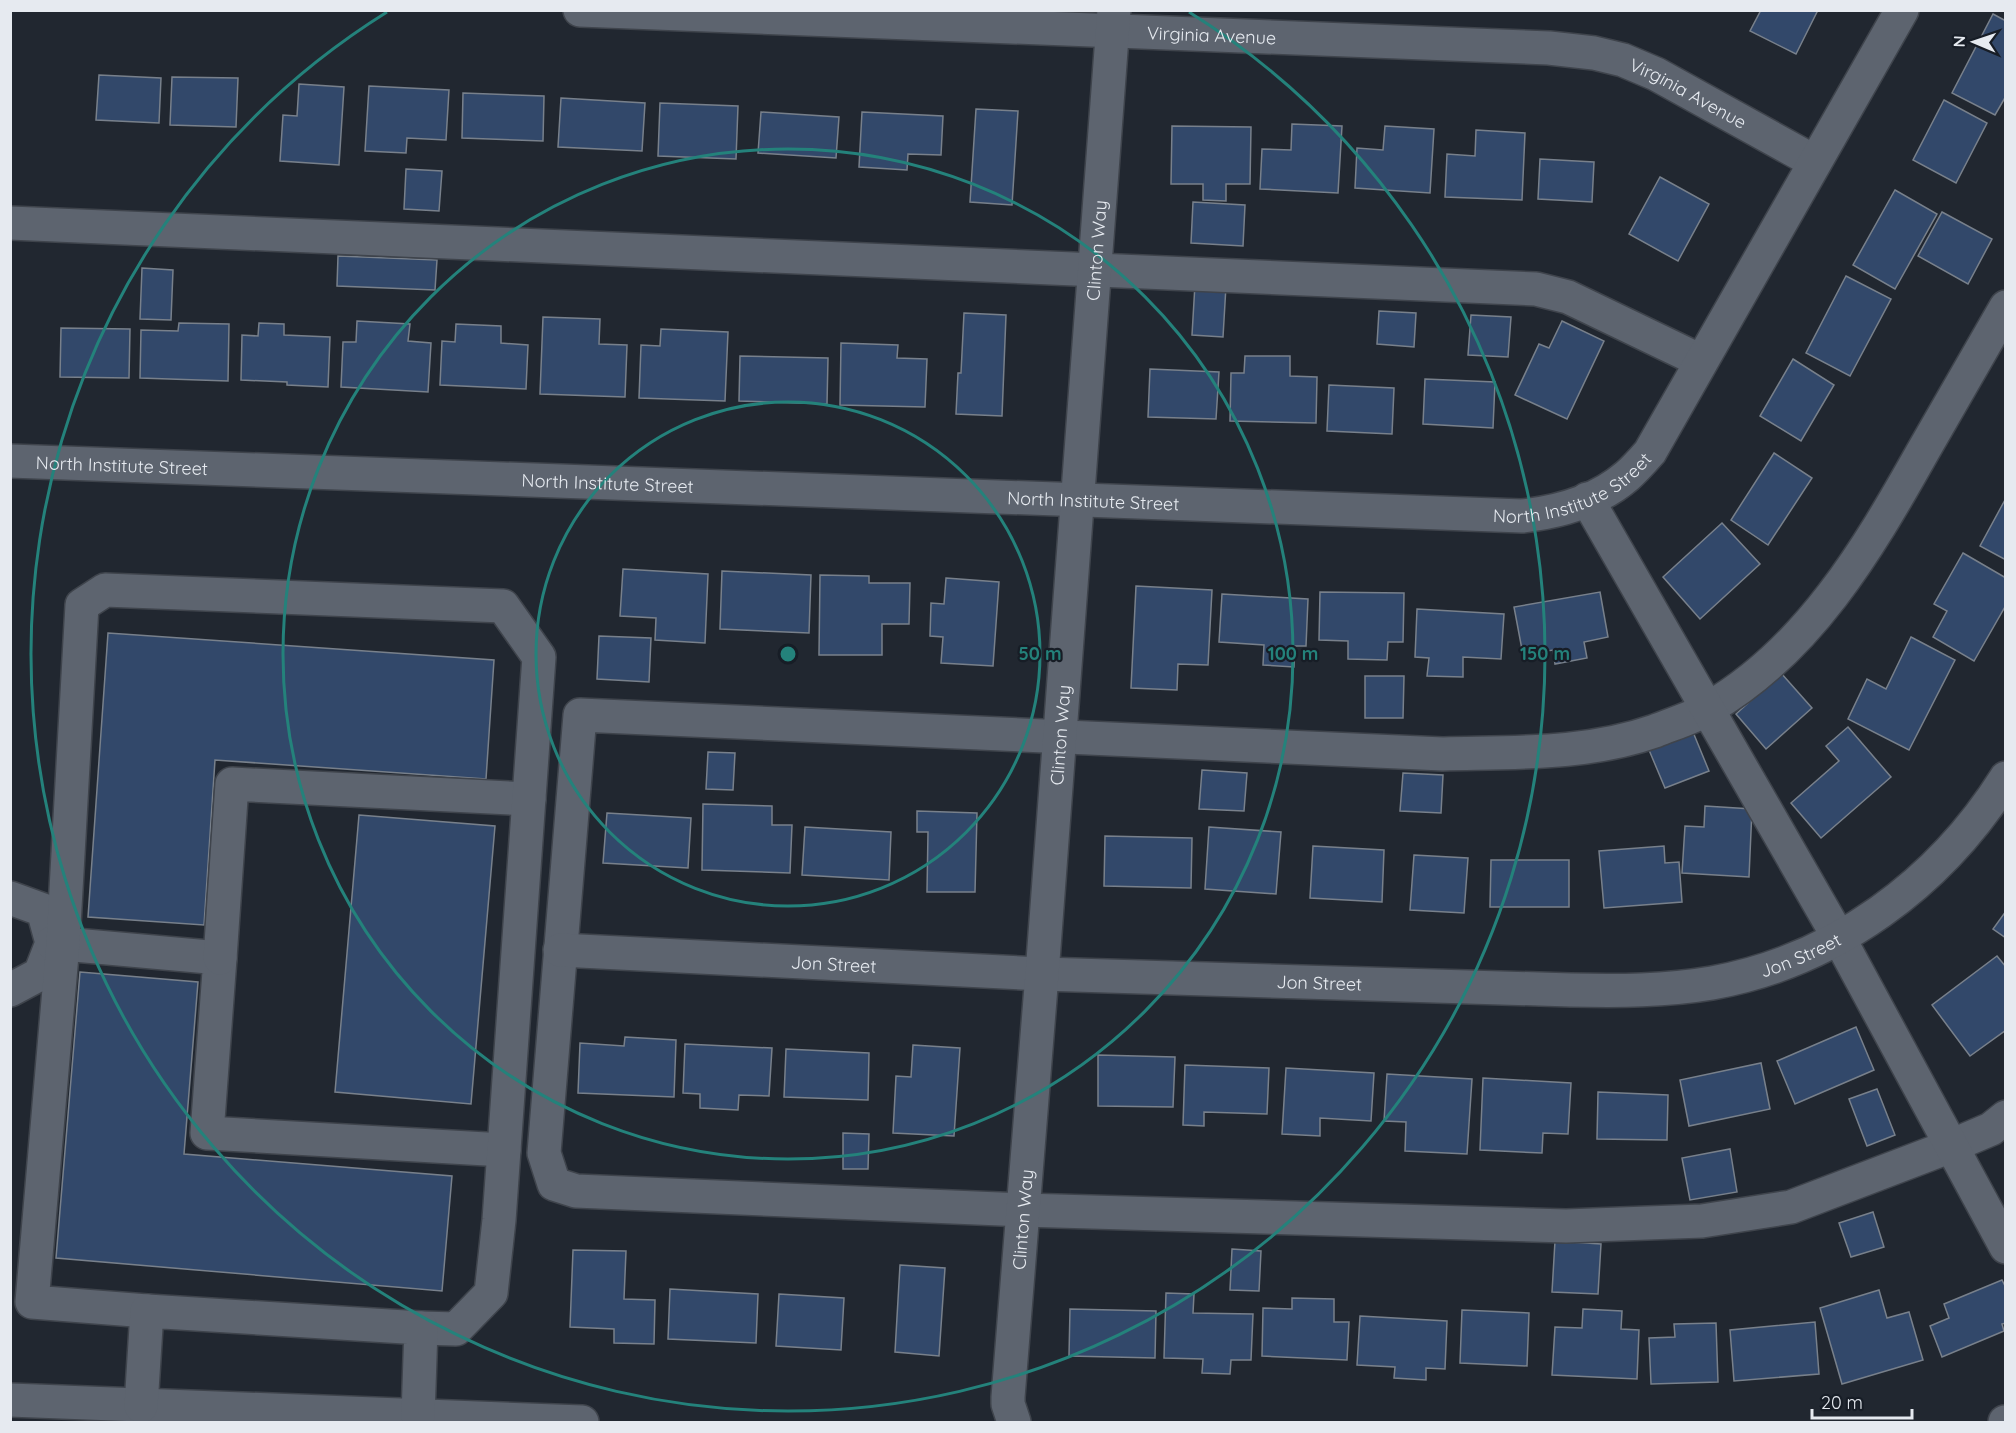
<svg xmlns="http://www.w3.org/2000/svg" width="2016" height="1433" viewBox="0 0 2016 1433" font-family="Quicksand,sans-serif">
<rect width="100%" height="100%" fill="#212730"/>
<g fill="#32486a" stroke="#78808b" stroke-width="1.5">
<polygon points="1761,10 1818,10 1796,54 1750,31"/>
<polygon points="1993,14 2006,21 2006,96 1995,115 1952,93"/>
<polygon points="99,75 161,78 159,123 96,120"/>
<polygon points="172,77 238,78 236,127 170,125"/>
<polygon points="299,84 344,87 339,165 280,161 283,115 297,116"/>
<polygon points="369,86 449,90 446,140 407,138 406,153 365,151"/>
<polygon points="463,93 544,96 543,141 462,138"/>
<polygon points="561,98 645,103 642,151 558,147"/>
<polygon points="1944,100 1987,123 1956,183 1913,160"/>
<polygon points="660,103 738,106 736,159 658,156"/>
<polygon points="976,109 1018,111 1012,205 970,202"/>
<polygon points="761,112 839,117 836,158 758,153"/>
<polygon points="862,112 943,116 941,155 908,154 907,170 859,167"/>
<polygon points="1292,124 1342,126 1338,193 1260,189 1262,149 1291,150"/>
<polygon points="1172,126 1251,127 1250,184 1226,184 1226,201 1203,200 1203,184 1171,184"/>
<polygon points="1385,126 1434,129 1430,193 1355,188 1357,148 1383,150"/>
<polygon points="1476,130 1525,133 1522,200 1445,197 1447,154 1475,156"/>
<polygon points="1540,159 1594,162 1592,202 1538,199"/>
<polygon points="406,169 442,171 439,211 404,209"/>
<polygon points="1660,177 1709,204 1678,261 1629,234"/>
<polygon points="1895,190 1937,214 1895,289 1853,265"/>
<polygon points="1193,202 1245,205 1243,246 1191,243"/>
<polygon points="1942,212 1992,239 1968,284 1918,256"/>
<polygon points="338,256 437,260 435,290 337,286"/>
<polygon points="142,268 173,270 171,320 140,319"/>
<polygon points="1846,276 1891,299 1850,376 1806,353"/>
<polygon points="1195,284 1226,286 1223,337 1192,335"/>
<polygon points="1379,311 1416,313 1414,347 1377,344"/>
<polygon points="964,313 1006,315 1002,416 956,414 958,373 961,373"/>
<polygon points="1471,315 1511,317 1508,357 1468,355"/>
<polygon points="543,317 600,319 599,344 627,345 625,397 540,394"/>
<polygon points="357,321 410,324 408,341 431,343 428,392 341,387 343,342 356,342"/>
<polygon points="1562,321 1604,341 1567,419 1515,395 1539,344 1549,348"/>
<polygon points="179,323 229,324 228,381 140,378 141,330 178,331"/>
<polygon points="259,323 284,324 284,335 330,337 328,387 287,385 287,382 241,380 242,335 258,336"/>
<polygon points="456,324 501,326 501,343 528,345 526,389 440,385 442,341 455,342"/>
<polygon points="61,328 130,329 129,378 60,377"/>
<polygon points="661,329 728,332 725,401 639,398 641,345 660,346"/>
<polygon points="841,343 898,345 897,358 927,359 925,407 840,405"/>
<polygon points="740,356 828,358 827,404 739,401"/>
<polygon points="1245,356 1290,356 1290,376 1317,377 1316,423 1230,421 1231,373 1244,373"/>
<polygon points="1793,359 1834,385 1801,441 1760,416"/>
<polygon points="1150,369 1219,372 1216,419 1148,417"/>
<polygon points="1425,379 1495,382 1493,428 1423,424"/>
<polygon points="1329,385 1394,388 1392,434 1327,431"/>
<polygon points="1774,453 1812,478 1768,545 1731,520"/>
<polygon points="2006,498 2006,560 1980,546"/>
<polygon points="1722,523 1760,564 1700,619 1663,577"/>
<polygon points="1963,553 2006,578 2006,605 1974,661 1933,637 1947,611 1934,604"/>
<polygon points="623,569 708,574 705,643 655,640 656,618 620,616"/>
<polygon points="722,571 811,575 809,633 720,629"/>
<polygon points="820,575 869,576 869,583 910,583 909,624 882,624 882,655 819,655"/>
<polygon points="946,578 999,582 993,666 941,663 943,637 930,636 931,603 944,604"/>
<polygon points="1136,586 1212,590 1208,665 1178,664 1177,690 1131,688"/>
<polygon points="1320,592 1404,593 1403,642 1388,642 1387,660 1348,659 1348,641 1319,640"/>
<polygon points="1600,592 1608,637 1584,642 1587,658 1555,664 1553,650 1523,655 1514,607"/>
<polygon points="1222,594 1308,599 1306,646 1295,646 1294,667 1263,665 1264,645 1219,642"/>
<polygon points="1417,609 1504,614 1501,659 1463,657 1463,677 1427,676 1429,658 1415,657"/>
<polygon points="108,633 494,660 486,779 215,760 204,925 88,917"/>
<polygon points="599,636 651,638 649,682 597,679"/>
<polygon points="1911,637 1955,660 1909,750 1848,719 1867,679 1886,689"/>
<polygon points="1781,673 1812,708 1766,749 1736,714"/>
<polygon points="1365,676 1404,676 1403,718 1365,718"/>
<polygon points="1848,727 1891,777 1821,838 1791,803 1839,761 1826,746"/>
<polygon points="1693,732 1709,771 1665,788 1649,750"/>
<polygon points="708,752 735,753 733,790 706,789"/>
<polygon points="1202,770 1247,773 1244,811 1199,809"/>
<polygon points="1403,773 1443,775 1441,813 1400,811"/>
<polygon points="703,804 772,806 772,825 792,825 790,873 702,870"/>
<polygon points="1705,806 1752,809 1749,877 1682,873 1685,826 1704,827"/>
<polygon points="917,811 977,813 975,892 927,892 928,832 917,832"/>
<polygon points="607,813 691,818 688,868 603,863"/>
<polygon points="359,815 495,826 471,1104 335,1092"/>
<polygon points="805,827 891,832 889,880 802,875"/>
<polygon points="1209,827 1281,832 1276,894 1205,889"/>
<polygon points="1105,836 1192,838 1191,888 1104,886"/>
<polygon points="1313,846 1384,850 1382,902 1310,898"/>
<polygon points="1664,846 1665,863 1679,862 1682,902 1604,908 1599,851"/>
<polygon points="1414,855 1468,858 1464,913 1410,910"/>
<polygon points="1491,860 1569,860 1569,907 1490,907"/>
<polygon points="2006,911 2006,938 1993,929"/>
<polygon points="1997,956 2006,967 2006,1030 1970,1056 1932,1005"/>
<polygon points="80,972 198,982 184,1154 452,1176 442,1291 56,1258"/>
<polygon points="1856,1027 1874,1070 1795,1104 1777,1061"/>
<polygon points="625,1037 676,1040 674,1097 578,1093 580,1043 624,1046"/>
<polygon points="685,1044 772,1048 769,1096 739,1095 738,1110 700,1108 700,1094 683,1093"/>
<polygon points="913,1045 960,1048 954,1136 893,1133 896,1076 911,1077"/>
<polygon points="786,1049 869,1053 868,1100 784,1097"/>
<polygon points="1098,1055 1175,1057 1173,1107 1098,1106"/>
<polygon points="1761,1063 1770,1109 1689,1126 1680,1080"/>
<polygon points="1185,1065 1269,1068 1267,1114 1204,1112 1204,1126 1183,1125"/>
<polygon points="1286,1068 1374,1073 1371,1121 1320,1118 1320,1136 1282,1134"/>
<polygon points="1387,1074 1472,1079 1467,1154 1405,1151 1406,1122 1384,1121"/>
<polygon points="1483,1078 1571,1083 1568,1134 1543,1133 1542,1153 1480,1150"/>
<polygon points="1877,1089 1895,1135 1867,1146 1849,1099"/>
<polygon points="1598,1092 1668,1095 1667,1140 1597,1139"/>
<polygon points="843,1133 869,1134 868,1169 843,1169"/>
<polygon points="1730,1149 1737,1192 1690,1200 1682,1158"/>
<polygon points="1873,1212 1884,1247 1851,1257 1839,1223"/>
<polygon points="1555,1241 1601,1244 1598,1294 1552,1292"/>
<polygon points="1232,1249 1261,1251 1259,1291 1230,1290"/>
<polygon points="573,1250 626,1251 624,1299 655,1300 654,1344 614,1343 614,1329 570,1327"/>
<polygon points="900,1265 945,1268 939,1356 895,1352"/>
<polygon points="2002,1280 2006,1288 2006,1323 2002,1324 2004,1331 1942,1357 1930,1326 1949,1318 1944,1304"/>
<polygon points="670,1289 758,1294 756,1343 668,1339"/>
<polygon points="1879,1290 1887,1318 1909,1312 1923,1360 1842,1384 1820,1308"/>
<polygon points="1166,1293 1194,1294 1193,1313 1253,1314 1251,1360 1231,1360 1230,1374 1202,1373 1203,1359 1164,1358"/>
<polygon points="779,1294 844,1298 841,1350 776,1346"/>
<polygon points="1292,1298 1334,1299 1334,1322 1349,1322 1347,1360 1262,1356 1263,1308 1292,1309"/>
<polygon points="1070,1309 1156,1311 1155,1358 1069,1356"/>
<polygon points="1583,1309 1622,1311 1621,1329 1639,1330 1637,1379 1552,1375 1555,1327 1582,1328"/>
<polygon points="1462,1310 1529,1313 1527,1366 1460,1363"/>
<polygon points="1360,1316 1447,1321 1445,1369 1426,1368 1426,1380 1394,1378 1395,1367 1357,1365"/>
<polygon points="1815,1322 1819,1374 1734,1381 1730,1330"/>
<polygon points="1716,1323 1718,1382 1651,1384 1649,1338 1675,1337 1674,1324"/>
</g>
<g fill="none" stroke-linecap="round" stroke-linejoin="round">
<g stroke="#3f444c" stroke-width="36">
<g id="minor">
<path id="s1" d="M 580,10 L 1549,48 L 1594,53 L 1623,60 L 1656,74 L 1815,162"/>
<polyline points="10,223 1536,289 1568,297 1701,361"/>
<path d="M 2006,307 C 1978,355 1950,404 1922,453 C 1868,549 1808,651 1709,708 C 1693,718 1672,724 1655,731 C 1587,755 1514,752 1443,754 L 580,715 L 544,1153 L 554,1184 L 576,1191 L 1023,1210 L 1566,1226 L 1702,1221 L 1791,1207 L 1951,1146 L 1991,1129 L 2006,1117"/>
<path id="s2" d="M 10,461 L 1522,516 C 1559,512 1598,501 1627,476 C 1635,469 1643,460 1650,452 L 1902,10"/>
<polyline points="1587,499 1839,938 2006,1247"/>
<polyline points="10,898 43,910 52,943 40,974 10,990"/>
<polyline points="52,943 220,958 207,1133 504,1150"/>
<path id="s3" d="M 560,950 L 1042,974 L 1571,990 C 1618,991 1665,991 1712,983 C 1835,961 1940,883 2006,778"/>
<polyline points="220,958 232,784 529,799"/>
<polyline points="147,1311 32,1302 63,943 82,605 105,590 503,606 539,657 499,1220 491,1293 456,1329 421,1328"/>
<polyline points="10,1400 582,1422"/>
<polyline points="141,1406 147,1311 421,1328 418,1416"/>
<path id="s4" d="M 1014,1422 L 1008,1404 L 1008,1397 L 1042,974 L 1114,10"/>
<polyline points="2005,1422 2006,1422"/>
</g>
</g>
<use href="#minor" stroke="#5d646f" stroke-width="33"/>
</g>
<g fill="none" stroke="#24827b" stroke-width="3">
<circle cx="788" cy="654" r="252"/>
<circle cx="788" cy="654" r="505"/>
<path d="M1189 12A757 757 0 1 1 387 12"/>
</g>
<g text-anchor="middle" dominant-baseline="central" stroke-width="4.5" stroke-linejoin="round" paint-order="stroke">
<g font-size="18" fill="#e6eaf0" stroke="#171d26">
<text stroke="none"><textPath href="#s1" startOffset="632">Virginia Avenue</textPath></text>
<text stroke="none"><textPath href="#s1" startOffset="1118">Virginia Avenue</textPath></text>
<text stroke="none"><textPath href="#s4" startOffset="1176">Clinton Way</textPath></text>
<text stroke="none"><textPath href="#s2" startOffset="112">North Institute Street</textPath></text>
<text stroke="none"><textPath href="#s2" startOffset="1570">North Institute Street</textPath></text>
<text stroke="none"><textPath href="#s2" startOffset="598">North Institute Street</textPath></text>
<text stroke="none"><textPath href="#s2" startOffset="1084">North Institute Street</textPath></text>
<text stroke="none"><textPath href="#s4" startOffset="690">Clinton Way</textPath></text>
<text stroke="none"><textPath href="#s3" startOffset="1246">Jon Street</textPath></text>
<text stroke="none"><textPath href="#s3" startOffset="274">Jon Street</textPath></text>
<text stroke="none"><textPath href="#s3" startOffset="760">Jon Street</textPath></text>
<text stroke="none"><textPath href="#s4" startOffset="204">Clinton Way</textPath></text>
</g>
</g>
<circle cx="788" cy="654" r="9" fill="#24827b" stroke="#171d26" stroke-width="3"/>
<g font-size="18" text-anchor="middle" font-weight="bold" fill="#24827b" stroke="#171d26" stroke-width="4.5" stroke-linejoin="round" paint-order="stroke">
<text x="1040" y="660">50 m</text>
<text x="1293" y="660">100 m</text>
<text x="1545" y="660">150 m</text>
</g>
<rect width="2016" height="1433" fill="none" stroke="#e6eaf0" stroke-width="24"/>
<g transform="translate(1974 42) rotate(272)" stroke="#171d26" stroke-width="4.5" paint-order="stroke">
<path d="M0-4.5L10 22L0 15L-10 22Z" fill="#e6eaf0"/>
<text y="-9" font-size="16" font-weight="bold" text-anchor="middle" fill="#e6eaf0">N</text>
</g>
<path d="M1812 1409v9h100v-9" fill="none" stroke="#e6eaf0" stroke-width="3"/>
<text x="1821" y="1409" font-size="18" fill="#e6eaf0" stroke="#171d26" stroke-width="4.5" paint-order="stroke">20 m</text>
</svg>
